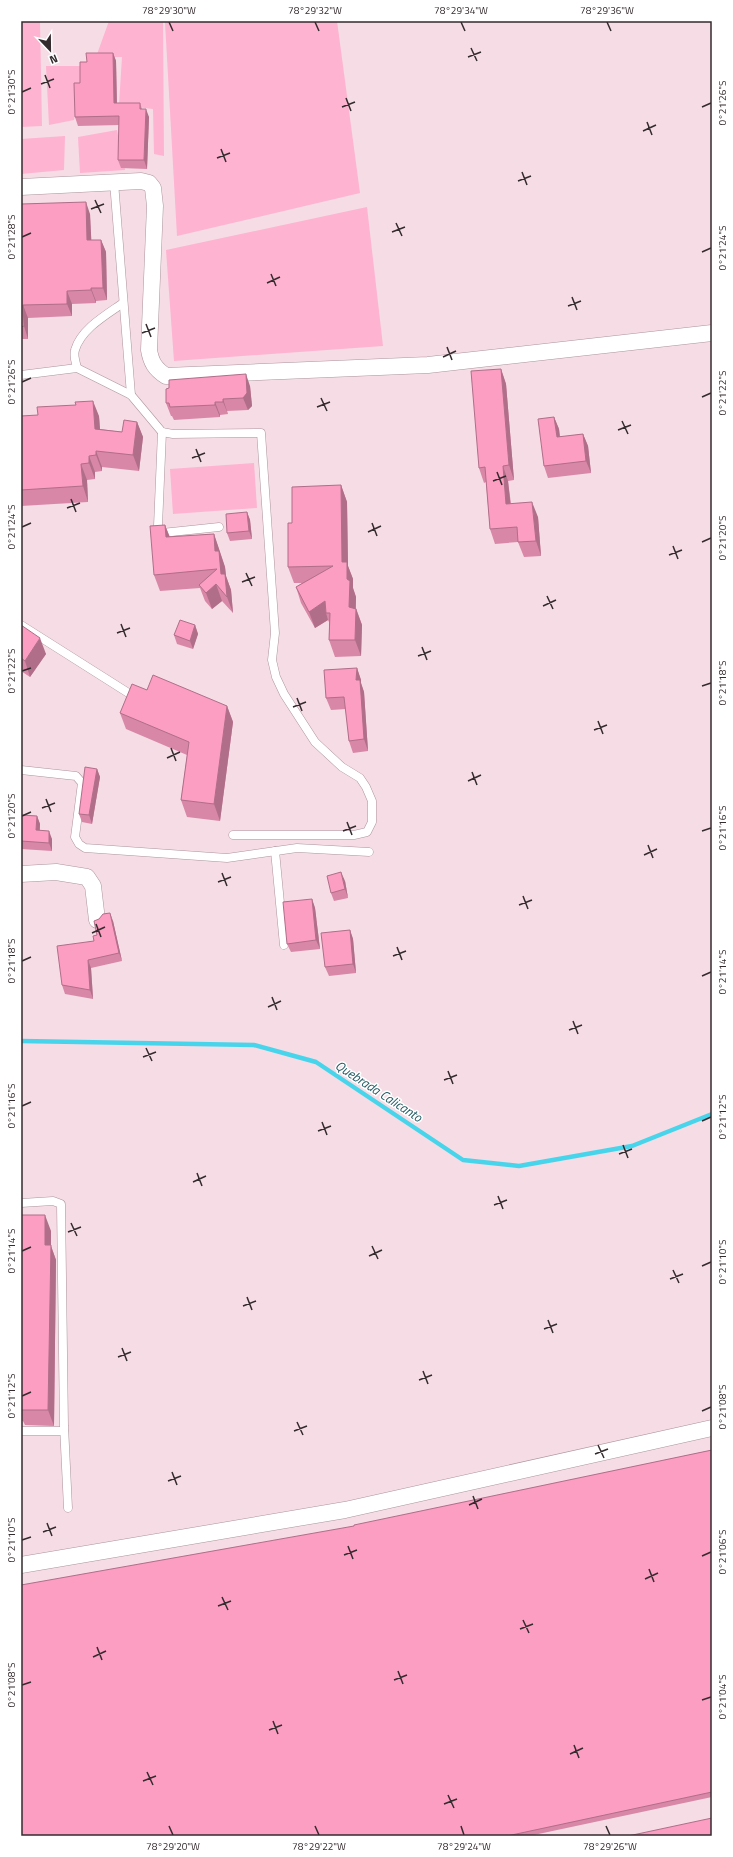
<svg xmlns="http://www.w3.org/2000/svg" width="733" height="1857" viewBox="0 0 733 1857" font-family="'Titillium Web',sans-serif">
<rect width="100%" height="100%" fill="#f6dce5"/>
<g fill="#feb3d0">
<polygon points="21,21 40,21 42,126 21,127"/>
<polygon points="109,21 163,21 164,156 154,154 153,109 119,105 122,57 96,57"/>
<polygon points="170,21 337,21 360,193 177,236 165,22"/>
<polygon points="46,66 84,66 74,120 49,125"/>
<polygon points="117,130 125,170 80,173 78,137"/>
<polygon points="65,136 64,170 21,174 21,139"/>
<polygon points="367,207 383,346 174,361 166,250"/>
<polygon points="254,463 257,508 173,514 170,469"/>
</g>
<g fill="none" stroke-linecap="round" stroke-linejoin="round">
<polyline stroke="#48d5eb" stroke-width="4.5" points="21,1041 254,1045 316,1062 463,1160 519,1166 632,1146 712,1114"/>
<g stroke="#ac949c" stroke-width="9">
<g id="lane">
<polyline points="114,182 131,395"/>
<path d="M 77,368 C 76,363 73,355 75,350 C 81,329 106,315 123,303"/>
<polyline points="21,375 77,368 131,395 162,432 173,434 261,433 275,633 272,660 276,677 284,694 315,742 342,767 360,778 366,787 372,801 372,822 367,832 354,835 233,835"/>
<polyline points="162,432 158,526 162,533 219,527"/>
<polyline points="21,625 130,694"/>
<polyline points="21,770 76,776 82,783 75,837 79,844 85,848 227,858 297,848 369,852"/>
<polyline points="275,851 284,945"/>
<polyline points="21,1203 53,1201 61,1204 64,1426 68,1508"/>
<polyline points="21,1431 64,1431"/>
</g>
</g>
<g stroke="#ac949c" stroke-width="17">
<g id="street">
<path d="M 21,187 L 141,181 L 149,183 L 153,188 L 155,206 L 149,350 C 151,362 155,369 166,376 L 428,365 L 712,333"/>
<polyline points="21,874 56,872 87,877 93,886 97,920"/>
<polyline points="21,1565 345,1510 712,1428"/>
</g>
</g>
<use href="#lane" stroke="#fff" stroke-width="8"/>
<use href="#street" stroke="#fff" stroke-width="16"/>
</g>
<g fill="#d987a7">
<polygon points="113,53 116,61 117,103 140,103 142,109 149,117 147,169 121,168 118,160 119,125 78,126 75,117 80,83 87,62"/>
<polygon points="21,204 90,214 91,240 101,240 106,252 107,300 96,301 96,303 72,304 72,316 28,318 28,339 21,339"/>
<polygon points="501,369 506,384 514,480 508,481 511,504 538,517 541,556 524,557 518,542 495,544 490,529 486,482 484,483 479,468"/>
<polygon points="250,386 252,406 248,410 227,411 228,414 220,415 220,417 174,420 172,416 171,416 166,403"/>
<polygon points="21,416 99,416 100,429 122,432 137,422 143,437 139,471 102,467 102,471 95,472 95,479 87,480 88,502 21,506"/>
<polygon points="554,417 559,429 560,437 583,434 588,446 591,473 548,478 544,466"/>
<polygon points="341,485 347,502 348,566 353,579 353,588 356,597 356,608 362,625 361,656 335,657 329,640 329,622 328,620 315,628 301,603 296,587 302,583 294,583 288,567 292,523"/>
<polygon points="247,512 250,520 252,539 230,541 227,533"/>
<polygon points="165,525 170,537 214,534 225,567 226,576 231,590 233,613 222,601 212,609 205,601 200,588 160,591 154,575"/>
<polygon points="21,625 46,654 30,677 21,671"/>
<polygon points="195,625 198,634 193,649 177,644 174,635"/>
<polygon points="357,668 361,680 361,683 364,692 368,751 353,753 349,741 346,709 331,710 326,698"/>
<polygon points="147,690 227,706 233,722 220,821 187,817 181,800 187,755 126,729 120,713"/>
<polygon points="97,769 100,777 92,824 82,822 79,814"/>
<polygon points="21,815 37,816 40,824 40,830 52,839 52,851 21,849"/>
<polygon points="345,881 348,898 334,901 331,893"/>
<polygon points="312,899 315,908 320,949 291,952 287,944"/>
<polygon points="113,921 122,961 91,968 93,999 65,994 62,985 94,941 97,935"/>
<polygon points="350,930 353,939 356,973 329,976 325,967"/>
<polygon points="21,1215 51,1231 51,1246 56,1260 54,1426 25,1425 23,1421 21,1421"/>
<polygon points="712,1450 712,1797 529,1836 21,1836 354,1526"/>
</g>
<g fill="#b06e88">
<polygon points="113,53 116,61 117,111 114,103"/>
<polygon points="146,109 149,117 147,169 144,160"/>
<polygon points="86,202 90,214 92,253 87,240"/>
<polygon points="101,240 106,252 107,300 103,288"/>
<polygon points="91,288 96,301 96,303 91,290"/>
<polygon points="67,291 72,304 72,316 67,304"/>
<polygon points="23,305 28,318 28,339 24,326"/>
<polygon points="501,369 506,384 514,480 509,465"/>
<polygon points="246,374 250,386 252,406 248,410 243,398"/>
<polygon points="223,399 228,414 223,402"/>
<polygon points="93,401 99,416 101,444 95,429"/>
<polygon points="215,402 220,415 220,417 215,405"/>
<polygon points="554,417 559,429 561,449 557,437"/>
<polygon points="137,422 143,437 139,471 133,455"/>
<polygon points="583,434 588,446 591,473 586,461"/>
<polygon points="96,451 102,467 102,471 96,455"/>
<polygon points="89,456 95,472 95,479 89,463"/>
<polygon points="81,464 87,480 88,502 83,486"/>
<polygon points="503,466 508,481 512,519 506,504"/>
<polygon points="341,485 347,502 348,566 353,579 353,588 356,597 355,624 349,607 347,579 342,562"/>
<polygon points="532,502 538,517 541,556 536,541"/>
<polygon points="247,512 250,520 252,539 249,531"/>
<polygon points="165,525 171,541 166,537"/>
<polygon points="214,534 225,567 226,576 231,590 233,613 227,597 215,551"/>
<polygon points="216,584 222,601 212,609 206,593"/>
<polygon points="325,601 326,613 328,620 315,628 309,612"/>
<polygon points="356,609 362,625 361,656 355,640"/>
<polygon points="195,625 198,634 193,649 190,641"/>
<polygon points="40,638 46,654 30,677 25,661"/>
<polygon points="357,668 361,680 361,683 364,692 368,751 364,739 356,680"/>
<polygon points="227,706 233,722 220,821 214,804"/>
<polygon points="97,769 100,777 92,824 89,815"/>
<polygon points="37,816 40,824 39,838 36,830"/>
<polygon points="49,831 52,839 52,851 49,843"/>
<polygon points="341,872 345,881 348,898 345,889"/>
<polygon points="312,899 315,908 320,949 316,940"/>
<polygon points="110,913 113,921 122,961 119,953"/>
<polygon points="350,930 353,939 356,973 353,964"/>
<polygon points="88,960 91,968 93,999 90,990"/>
<polygon points="45,1215 51,1231 51,1246 56,1260 54,1426 48,1410 45,1245"/>
</g>
<g fill="#fc9dc2" stroke="#b06e88">
<polygon points="86,53 113,53 114,103 140,103 140,109 146,109 144,160 118,160 119,116 75,117 74,83 80,83 80,62 87,62"/>
<polygon points="86,202 87,240 101,240 103,288 91,288 91,290 67,291 67,304 23,305 24,326 21,327 21,204"/>
<polygon points="501,369 509,465 503,466 506,504 532,502 536,541 518,542 517,527 490,529 485,467 479,468 471,371"/>
<polygon points="246,374 247,393 243,398 223,399 223,402 215,402 215,405 170,407 169,403 166,403 166,389 169,388 169,380"/>
<polygon points="93,401 95,429 122,432 124,420 137,422 133,455 96,451 96,455 89,456 89,463 81,464 83,486 21,490 21,416 38,415 37,407 76,405 75,402"/>
<polygon points="554,417 557,437 583,434 586,461 544,466 538,419"/>
<polygon points="341,485 342,562 347,562 347,579 350,581 349,607 356,609 355,640 329,640 330,613 326,613 325,601 309,612 296,587 333,566 288,567 288,523 292,523 292,487"/>
<polygon points="247,512 249,531 227,533 226,514"/>
<polygon points="165,525 166,537 214,534 215,551 219,551 221,574 225,574 227,597 216,584 206,593 199,585 217,569 154,575 150,526"/>
<polygon points="180,620 195,625 190,641 174,635"/>
<polygon points="21,625 40,638 25,661 21,658"/>
<polygon points="357,668 356,680 360,680 364,739 349,741 344,697 326,698 324,670"/>
<polygon points="153,675 227,706 214,804 181,800 189,742 120,713 132,684 147,690"/>
<polygon points="85,767 97,769 89,815 79,814"/>
<polygon points="21,815 37,816 36,830 49,831 49,843 21,841"/>
<polygon points="341,872 345,889 331,893 327,876"/>
<polygon points="312,899 316,940 287,944 283,902"/>
<polygon points="110,913 119,953 88,960 90,990 62,985 57,946 94,941 93,936 97,935 94,921 99,919 103,914"/>
<polygon points="350,930 353,964 325,967 321,933"/>
<polygon points="21,1215 45,1215 45,1245 51,1245 48,1410 21,1410"/>
<polygon points="712,1450 712,1792 507,1836 21,1836 21,1585 354,1526 354,1525"/>
<polygon points="712,1818 712,1836 628,1836"/>
</g>
<path fill="none" stroke="#342b2e" stroke-width="1.5" d="M 169,22 L 173,31M 315,22 L 319,31M 461,22 L 465,31M 607,22 L 611,31M 471,48 L 477,61M 468,57 L 481,52M 45,75 L 50,88M 41,84 L 54,79M 22,92 L 31,88M 346,98 L 351,111M 342,107 L 355,102M 702,107 L 711,103M 647,122 L 652,135M 643,131 L 656,125M 221,149 L 226,162M 217,158 L 230,153M 522,172 L 527,185M 518,181 L 531,176M 95,200 L 101,213M 91,209 L 104,204M 396,223 L 402,236M 392,232 L 405,227M 22,237 L 31,233M 702,252 L 711,248M 271,274 L 276,286M 267,283 L 280,277M 572,297 L 577,310M 568,306 L 581,301M 146,324 L 151,337M 142,333 L 155,328M 447,347 L 452,360M 443,357 L 456,351M 22,382 L 31,378M 702,397 L 711,393M 321,398 L 327,411M 317,407 L 330,402M 622,421 L 628,434M 618,430 L 631,425M 196,449 L 201,462M 192,458 L 205,453M 497,472 L 502,485M 493,481 L 506,476M 71,499 L 76,512M 67,508 L 80,503M 372,523 L 377,536M 22,527 L 31,523M 368,532 L 381,526M 702,542 L 711,538M 673,546 L 678,559M 669,555 L 682,550M 246,573 L 252,586M 242,582 L 255,577M 547,596 L 553,609M 543,606 L 556,600M 121,624 L 126,637M 117,633 L 130,628M 422,647 L 427,660M 418,656 L 431,651M 22,671 L 31,668M 702,686 L 711,683M 297,698 L 302,711M 293,707 L 306,702M 598,721 L 603,734M 594,730 L 607,725M 171,748 L 176,761M 167,758 L 180,752M 472,772 L 477,785M 468,781 L 481,775M 46,799 L 51,812M 42,808 L 55,803M 22,816 L 31,812M 347,822 L 352,835M 343,831 L 356,826M 702,831 L 711,828M 648,845 L 653,858M 644,855 L 657,849M 222,873 L 227,886M 218,882 L 231,877M 523,896 L 528,909M 519,905 L 532,900M 96,924 L 101,937M 92,933 L 105,927M 397,947 L 402,960M 393,956 L 406,951M 22,961 L 31,957M 702,976 L 711,972M 272,997 L 277,1010M 268,1007 L 281,1001M 573,1021 L 578,1034M 569,1030 L 582,1025M 146,1048 L 152,1061M 143,1057 L 156,1052M 448,1071 L 453,1084M 444,1080 L 457,1075M 22,1106 L 31,1102M 702,1121 L 711,1117M 322,1122 L 327,1135M 318,1131 L 331,1126M 623,1145 L 628,1158M 619,1154 L 632,1149M 197,1173 L 202,1186M 193,1182 L 206,1176M 498,1196 L 503,1209M 494,1205 L 507,1200M 71,1223 L 77,1236M 68,1232 L 81,1227M 372,1246 L 378,1259M 22,1251 L 31,1247M 369,1256 L 382,1250M 702,1266 L 711,1262M 673,1270 L 679,1283M 670,1279 L 683,1274M 247,1297 L 252,1310M 243,1306 L 256,1301M 548,1320 L 553,1333M 544,1329 L 557,1324M 122,1348 L 127,1361M 118,1357 L 131,1352M 423,1371 L 428,1384M 419,1380 L 432,1375M 22,1396 L 31,1392M 702,1411 L 711,1407M 297,1422 L 303,1435M 294,1431 L 307,1426M 598,1445 L 604,1458M 595,1454 L 608,1449M 172,1472 L 177,1485M 168,1481 L 181,1476M 473,1496 L 478,1509M 469,1505 L 482,1499M 47,1523 L 52,1536M 43,1532 L 56,1527M 22,1540 L 31,1537M 348,1546 L 353,1559M 344,1555 L 357,1550M 702,1556 L 711,1552M 649,1569 L 654,1582M 645,1579 L 658,1573M 222,1597 L 228,1610M 218,1606 L 231,1601M 523,1620 L 529,1633M 520,1629 L 533,1624M 97,1647 L 102,1660M 93,1657 L 106,1651M 398,1671 L 403,1684M 394,1680 L 407,1675M 22,1685 L 31,1682M 702,1700 L 711,1697M 273,1721 L 278,1734M 269,1730 L 282,1725M 574,1745 L 579,1758M 570,1754 L 583,1748M 147,1772 L 153,1785M 143,1781 L 156,1776M 448,1795 L 454,1808M 444,1804 L 457,1799M 169,1826 L 173,1835M 315,1826 L 319,1835M 461,1826 L 464,1835M 606,1826 L 610,1835"/>
<g text-anchor="middle" dominant-baseline="central" stroke-width="3" stroke-linejoin="round" paint-order="stroke">
<g font-size="13" font-style="italic" fill="#1f5862" stroke="#fff">
<text transform="translate(379 1091) rotate(33)">Quebrada Calicanto</text>
</g>
</g>
<rect width="733" height="1857" fill="none" stroke="#ffffff" stroke-width="44"/>
<g transform="translate(50 50) rotate(158)" stroke="#ffffff" stroke-width="3" paint-order="stroke">
<path d="M0-3L7 15L0 10L-7 15Z" fill="#342b2e"/>
<text y="-6" font-size="11" font-weight="bold" text-anchor="middle" fill="#342b2e">N</text>
</g>
<rect x="22" y="22" width="689" height="1813" fill="none" stroke="#342b2e" stroke-width="1.5"/>
<g font-size="10" text-anchor="middle" fill="#342b2e">
<text x="169" y="14">78°29'30"W</text>
<text x="315" y="14">78°29'32"W</text>
<text x="461" y="14">78°29'34"W</text>
<text x="607" y="14">78°29'36"W</text>
<text transform="translate(11 92) rotate(-90)" y="4">0°21'30"S</text>
<text transform="translate(722 103) rotate(-90)" y="4">0°21'26"S</text>
<text transform="translate(11 237) rotate(-90)" y="4">0°21'28"S</text>
<text transform="translate(722 248) rotate(-90)" y="4">0°21'24"S</text>
<text transform="translate(11 382) rotate(-90)" y="4">0°21'26"S</text>
<text transform="translate(722 393) rotate(-90)" y="4">0°21'22"S</text>
<text transform="translate(11 527) rotate(-90)" y="4">0°21'24"S</text>
<text transform="translate(722 538) rotate(-90)" y="4">0°21'20"S</text>
<text transform="translate(11 671) rotate(-90)" y="4">0°21'22"S</text>
<text transform="translate(722 683) rotate(-90)" y="4">0°21'18"S</text>
<text transform="translate(11 816) rotate(-90)" y="4">0°21'20"S</text>
<text transform="translate(722 828) rotate(-90)" y="4">0°21'16"S</text>
<text transform="translate(11 961) rotate(-90)" y="4">0°21'18"S</text>
<text transform="translate(722 972) rotate(-90)" y="4">0°21'14"S</text>
<text transform="translate(11 1106) rotate(-90)" y="4">0°21'16"S</text>
<text transform="translate(722 1117) rotate(-90)" y="4">0°21'12"S</text>
<text transform="translate(11 1251) rotate(-90)" y="4">0°21'14"S</text>
<text transform="translate(722 1262) rotate(-90)" y="4">0°21'10"S</text>
<text transform="translate(11 1396) rotate(-90)" y="4">0°21'12"S</text>
<text transform="translate(722 1407) rotate(-90)" y="4">0°21'08"S</text>
<text transform="translate(11 1540) rotate(-90)" y="4">0°21'10"S</text>
<text transform="translate(722 1552) rotate(-90)" y="4">0°21'06"S</text>
<text transform="translate(11 1685) rotate(-90)" y="4">0°21'08"S</text>
<text transform="translate(722 1697) rotate(-90)" y="4">0°21'04"S</text>
<text x="173" y="1850">78°29'20"W</text>
<text x="319" y="1850">78°29'22"W</text>
<text x="464" y="1850">78°29'24"W</text>
<text x="610" y="1850">78°29'26"W</text>
</g>
</svg>
